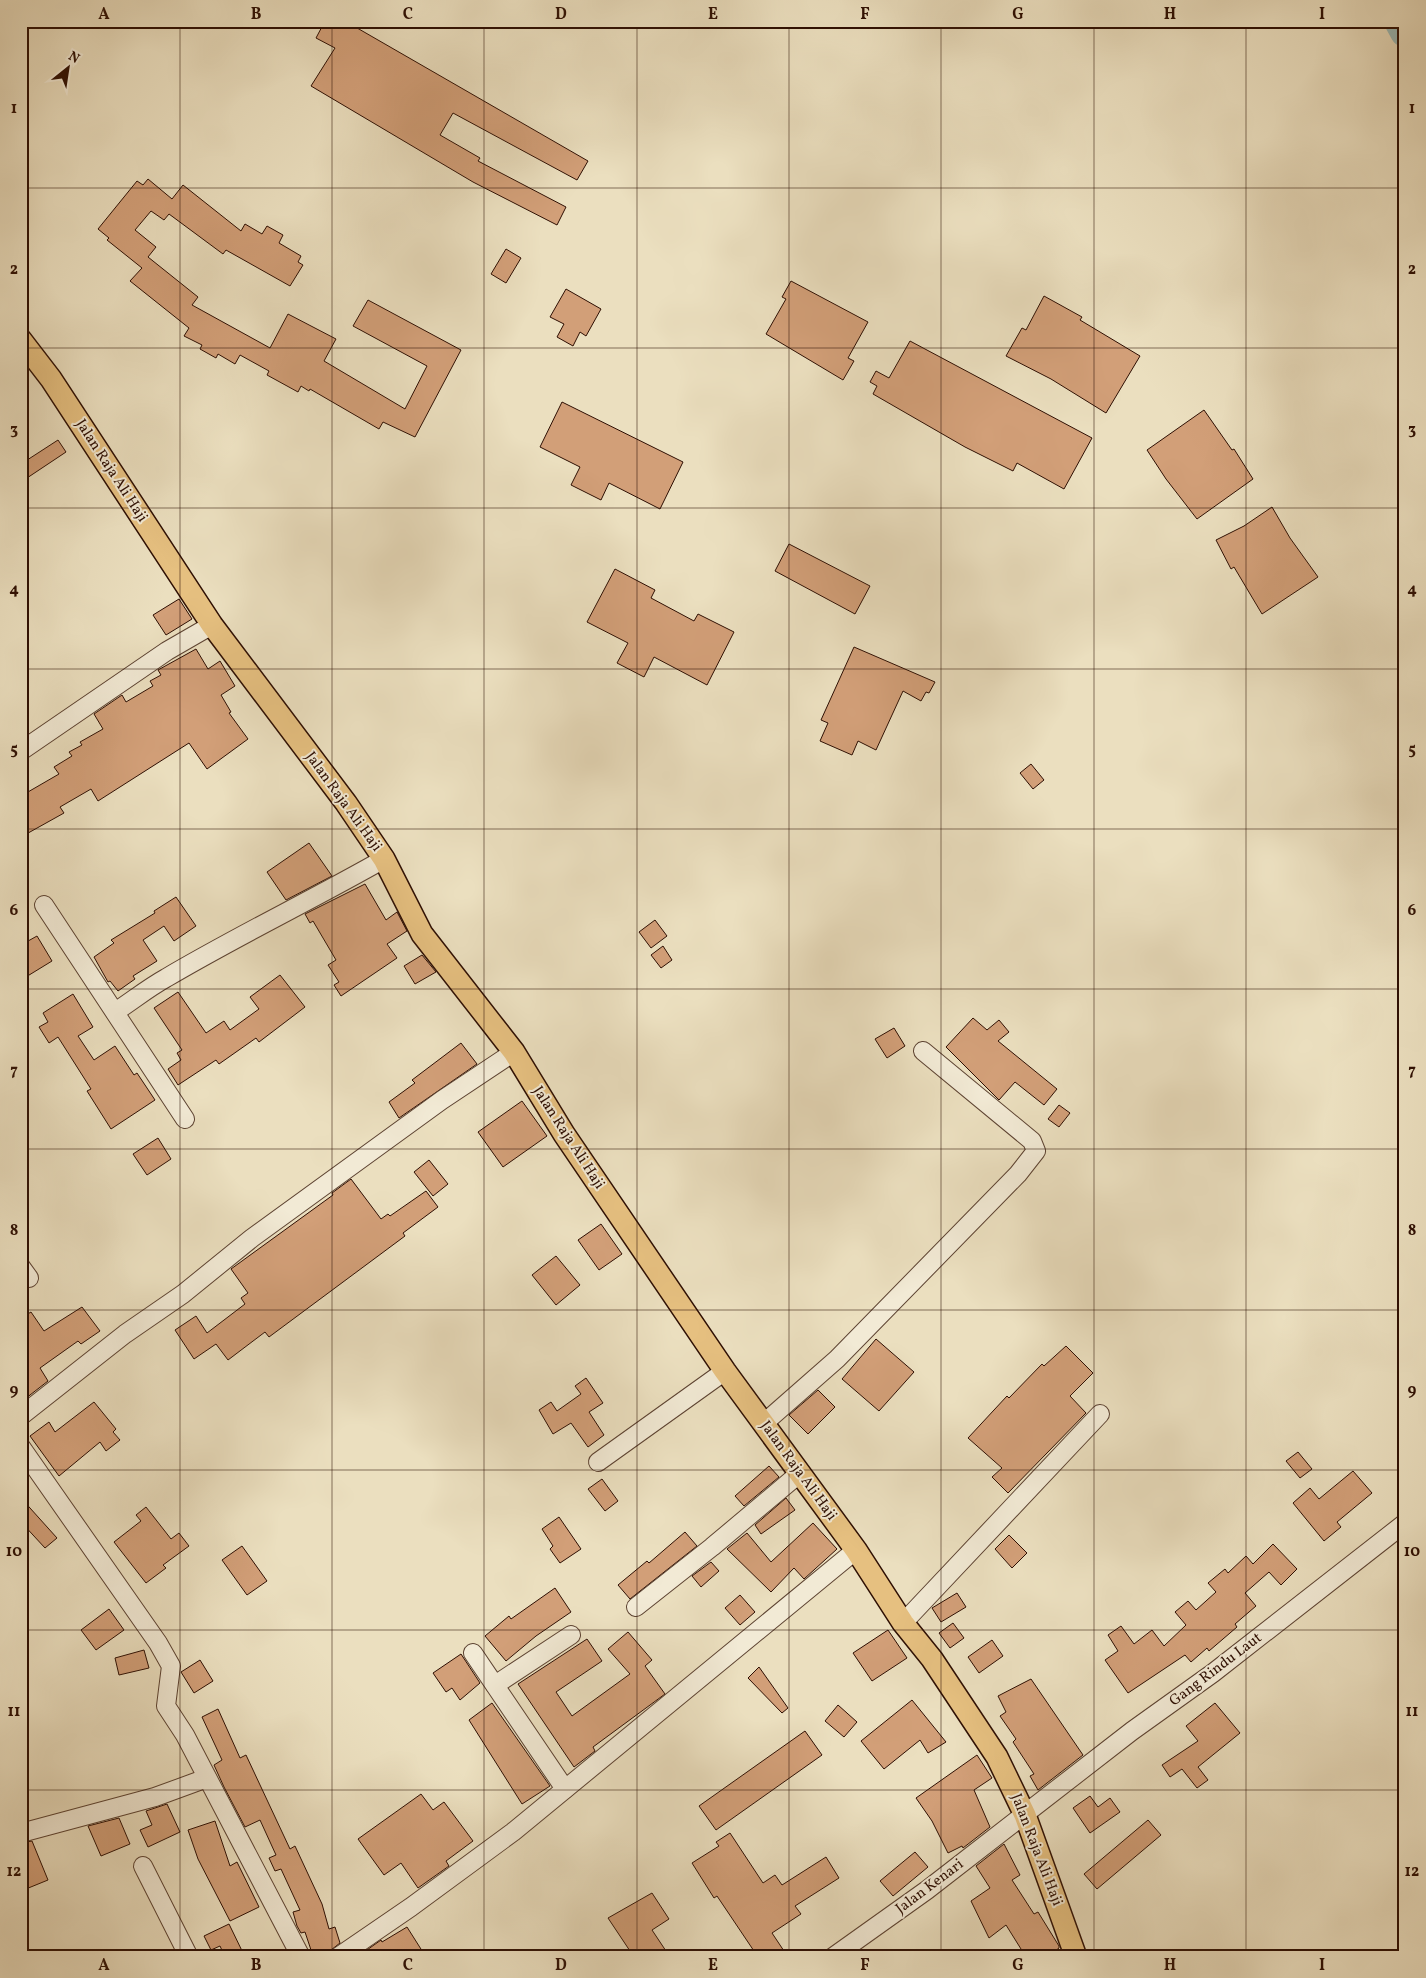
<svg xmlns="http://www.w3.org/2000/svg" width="1426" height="1978" viewBox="0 0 1426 1978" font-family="Vollkorn,serif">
<rect width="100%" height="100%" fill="#ebdfbf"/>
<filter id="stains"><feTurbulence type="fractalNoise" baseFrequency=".004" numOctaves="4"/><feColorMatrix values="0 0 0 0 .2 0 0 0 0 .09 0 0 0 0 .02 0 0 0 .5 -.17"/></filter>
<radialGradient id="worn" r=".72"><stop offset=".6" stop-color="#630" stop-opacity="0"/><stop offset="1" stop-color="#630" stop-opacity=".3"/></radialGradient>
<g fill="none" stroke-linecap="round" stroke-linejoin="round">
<polyline stroke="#9abbb9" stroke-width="30" points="1399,21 1405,32"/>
</g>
<g fill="#d29f78" stroke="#2e0f03">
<polygon points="325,21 345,21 588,161 577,180 453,113 440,135 480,158 478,161 566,207 557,225 473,182 311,86 335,48 316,38"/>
<polygon points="148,179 172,199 183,185 241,231 245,224 262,234 267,226 283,235 279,243 301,256 298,262 303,265 290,286 226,250 223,254 169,214 164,220 151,211 135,230 156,247 148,257 198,297 192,305 270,348 288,314 336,339 324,361 405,409 427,366 353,326 368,300 461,350 415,437 383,422 379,429 310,389 309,391 301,386 298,392 267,375 269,371 240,355 235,364 218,354 216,358 200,349 202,345 184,336 189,328 130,281 142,268 107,240 109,238 98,229 137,181 143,185"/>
<polygon points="506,249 521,258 506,283 491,274"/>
<polygon points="791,281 868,322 848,358 854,361 843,380 766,334 786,299 782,297"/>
<polygon points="566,289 601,309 586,336 580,332 573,346 557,337 564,324 550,317"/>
<polygon points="1044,296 1082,317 1080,320 1140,356 1106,413 1051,379 1006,356 1022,328 1026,330"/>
<polygon points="910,341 1092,438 1064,489 1017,463 1013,471 965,447 873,394 877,386 870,382 876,371 889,378"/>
<polygon points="562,402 683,462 660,509 609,483 601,500 571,485 580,467 540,447"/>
<polygon points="1204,410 1232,450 1234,449 1253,479 1197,519 1166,479 1147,450"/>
<polygon points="58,440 66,452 21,482 21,464"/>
<polygon points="1272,507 1290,538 1318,577 1262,614 1234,567 1231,569 1216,540 1244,526"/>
<polygon points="789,544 870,586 855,614 775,571"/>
<polygon points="615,569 655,590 651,598 694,621 698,614 734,632 707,685 654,657 644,677 617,663 628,643 587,622"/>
<polygon points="179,599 192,619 166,635 153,615"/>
<polygon points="854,647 935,682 929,693 926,692 921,701 903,691 876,750 858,741 852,755 820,741 828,723 821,720"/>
<polygon points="196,649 208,669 220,661 235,686 221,695 231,712 229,713 248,739 207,769 189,743 98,801 91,789 60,807 64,813 21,837 21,796 59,774 54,767 72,756 69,752 82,745 80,742 103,729 94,714 122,695 126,702 153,686 150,681 161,675 158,670"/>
<polygon points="1031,764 1044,780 1033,789 1020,773"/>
<polygon points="309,843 332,876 286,900 267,872"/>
<polygon points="365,884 386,920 397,912 407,931 387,944 397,958 341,996 334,985 339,982 328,965 336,960 313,921 310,923 305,914"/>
<polygon points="176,897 196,926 174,941 164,926 143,940 157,961 133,976 135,979 118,991 110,981 108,982 94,957 114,943 111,940 155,913 154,911"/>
<polygon points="655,920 667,936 651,948 639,932"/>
<polygon points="37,936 52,961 21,980 21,945"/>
<polygon points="663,946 672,960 661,968 651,955"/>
<polygon points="422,955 436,972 415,984 404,966"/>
<polygon points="280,975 305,1007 259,1042 256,1038 219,1064 216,1060 178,1085 168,1069 181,1060 177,1053 182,1050 154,1008 178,992 206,1033 224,1021 230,1030 259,1009 250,997"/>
<polygon points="73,994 93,1027 78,1036 94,1060 115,1046 134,1075 137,1073 155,1100 111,1129 87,1091 91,1089 58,1037 49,1043 39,1027 48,1022 43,1013"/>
<polygon points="973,1018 987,1030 999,1020 1009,1032 998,1041 1057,1089 1044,1105 1015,1082 999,1100 946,1047"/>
<polygon points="894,1028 905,1046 887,1058 875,1039"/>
<polygon points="461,1043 477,1064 399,1118 389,1102 415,1083 412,1080"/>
<polygon points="522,1101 547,1136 503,1167 478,1132"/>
<polygon points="1059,1105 1070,1113 1059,1127 1048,1119"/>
<polygon points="158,1138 171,1159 147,1175 133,1154"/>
<polygon points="429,1160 448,1184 433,1196 414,1172"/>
<polygon points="351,1179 381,1219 388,1214 390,1216 426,1191 438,1207 403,1233 405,1236 269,1337 265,1332 228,1360 216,1344 194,1359 175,1330 196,1316 207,1333 245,1304 241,1298 248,1293 231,1269 333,1195 332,1193"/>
<polygon points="601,1224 622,1254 599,1270 578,1240"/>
<polygon points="556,1256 580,1285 556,1305 532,1275"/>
<polygon points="82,1307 100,1331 81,1344 78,1341 40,1368 48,1381 21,1402 21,1318 31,1312 44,1331"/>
<polygon points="876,1339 914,1372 879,1411 842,1379"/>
<polygon points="1066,1346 1093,1373 1070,1396 1086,1413 1008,1493 992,1477 1002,1468 968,1438 1007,1396 1009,1398 1042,1364 1044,1366"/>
<polygon points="586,1378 603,1403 589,1412 604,1435 588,1447 571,1423 553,1434 539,1410 551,1402 557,1411 581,1394 575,1386"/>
<polygon points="818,1390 835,1407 808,1434 789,1415"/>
<polygon points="94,1402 116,1429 113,1432 120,1440 106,1451 100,1442 59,1476 30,1436 49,1422 55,1432"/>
<polygon points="1298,1452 1312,1469 1300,1478 1286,1461"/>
<polygon points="769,1466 779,1477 744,1506 735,1496"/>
<polygon points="1353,1471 1372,1493 1337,1522 1341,1527 1324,1541 1293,1503 1310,1488 1319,1499"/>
<polygon points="602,1479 618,1501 605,1511 588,1489"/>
<polygon points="21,1498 57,1538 45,1548 21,1522"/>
<polygon points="786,1498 795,1510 761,1534 755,1525"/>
<polygon points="146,1507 171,1539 179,1533 189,1546 163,1565 166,1568 146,1583 114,1542 141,1521 136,1515"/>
<polygon points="559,1517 581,1549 560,1563 550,1549 553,1546 542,1529"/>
<polygon points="813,1523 837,1549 804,1579 794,1568 771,1592 727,1549 747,1533 771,1562"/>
<polygon points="685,1532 697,1546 630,1599 618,1585 647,1561 649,1563"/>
<polygon points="1009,1535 1027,1553 1012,1568 995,1549"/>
<polygon points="1273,1544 1297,1569 1281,1585 1269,1572 1245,1593 1256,1606 1235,1624 1237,1627 1209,1651 1207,1648 1191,1662 1185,1655 1128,1693 1105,1660 1118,1651 1108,1635 1121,1626 1134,1644 1152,1630 1164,1646 1186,1625 1175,1612 1188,1601 1196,1610 1216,1592 1208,1583 1225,1569 1228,1573 1246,1556 1253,1564"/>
<polygon points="242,1546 267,1581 247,1595 222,1560"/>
<polygon points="711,1562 719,1571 701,1587 692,1576"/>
<polygon points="555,1588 571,1612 536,1636 506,1661 485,1636 509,1616 511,1619"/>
<polygon points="957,1593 966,1607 941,1622 932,1608"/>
<polygon points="740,1595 755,1612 740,1625 725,1608"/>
<polygon points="109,1609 124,1630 96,1650 81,1630"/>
<polygon points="953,1623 964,1638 950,1648 939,1633"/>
<polygon points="888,1630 907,1658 872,1681 853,1653"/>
<polygon points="628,1632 652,1660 645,1666 665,1694 593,1747 595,1751 574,1767 518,1684 587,1639 602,1661 556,1692 572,1716 630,1674 608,1649"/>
<polygon points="992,1640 1003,1656 979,1673 968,1657"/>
<polygon points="144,1650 149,1668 119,1675 115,1658"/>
<polygon points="461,1654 480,1683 460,1700 452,1688 446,1692 433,1673"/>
<polygon points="200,1660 213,1681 194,1693 181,1672"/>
<polygon points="759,1667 788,1708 782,1713 748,1678"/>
<polygon points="1031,1679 1083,1755 1038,1790 1030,1776 1034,1774 1013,1742 1016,1739 1000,1716 1006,1712 998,1696"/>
<polygon points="912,1700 946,1742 928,1753 920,1740 884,1769 861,1741"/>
<polygon points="492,1703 550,1786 522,1804 469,1720"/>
<polygon points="1215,1703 1240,1733 1198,1767 1208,1780 1197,1788 1182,1769 1170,1777 1162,1765 1198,1741 1186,1726"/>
<polygon points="838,1705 857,1722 844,1737 825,1721"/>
<polygon points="218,1709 240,1758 246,1755 290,1849 295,1846 322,1904 329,1929 335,1927 340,1943 331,1950 313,1956 305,1932 301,1933 297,1926 293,1912 300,1910 281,1869 275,1871 269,1858 276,1855 260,1820 245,1827 224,1787 214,1765 222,1760 202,1717"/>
<polygon points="805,1731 822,1755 716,1830 699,1806"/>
<polygon points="977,1755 992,1778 974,1790 990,1827 963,1848 962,1846 948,1853 932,1821 916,1798"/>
<polygon points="421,1794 433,1810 444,1802 473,1841 446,1861 449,1866 418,1888 401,1863 384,1875 358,1839"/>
<polygon points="1090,1796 1098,1807 1110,1798 1120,1812 1090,1833 1073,1808"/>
<polygon points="167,1804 180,1832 148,1847 140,1830 152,1825 146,1811"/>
<polygon points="119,1818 130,1844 101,1856 88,1826"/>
<polygon points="1148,1820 1161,1835 1097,1889 1084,1874"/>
<polygon points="215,1821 230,1866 237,1862 259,1907 230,1921 198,1859 188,1830"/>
<polygon points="730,1833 763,1883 775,1875 782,1885 826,1857 839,1878 795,1906 801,1914 772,1933 788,1957 758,1957 717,1896 714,1898 692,1863 719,1846 716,1842"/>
<polygon points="32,1841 48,1880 21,1891 21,1843"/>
<polygon points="1004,1844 1020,1875 1012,1880 1034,1914 1038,1912 1059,1946 1059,1948 1055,1951 1059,1957 1026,1957 1006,1925 989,1938 971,1901 990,1888 976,1866"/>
<polygon points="915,1852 928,1867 893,1896 880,1881"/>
<polygon points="652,1893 669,1919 652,1930 670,1957 634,1957 608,1918"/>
<polygon points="229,1924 245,1957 225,1957 220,1946 211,1950 204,1936"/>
<polygon points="407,1927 426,1957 357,1957 381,1940 382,1942"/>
</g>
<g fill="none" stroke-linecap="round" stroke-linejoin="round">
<g stroke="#5d4332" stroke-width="20">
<g id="minor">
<polyline points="21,751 167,651 212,625"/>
<polyline points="44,905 185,1119"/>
<path d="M 115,1012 C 132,1001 148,988 166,978 C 237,936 312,900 384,859"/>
<polyline points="21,1267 29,1278"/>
<polyline points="21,1416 125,1334 183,1294 252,1238 442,1100 514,1052"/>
<polyline points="763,1424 837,1359 1018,1174 1036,1151 1032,1141 923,1051"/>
<polyline points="21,1447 158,1643 171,1666 166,1706 185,1735 301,1957"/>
<polyline points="598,1462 725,1371"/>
<polyline points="636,1607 712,1547 800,1473"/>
<polyline points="903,1623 1100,1414"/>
<polyline points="473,1653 565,1789"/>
<polyline points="495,1685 571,1635"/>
<polyline points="21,1833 155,1797 207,1778"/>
<polyline points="143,1866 189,1957"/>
<polyline points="338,1957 411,1907 513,1832 856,1550"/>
<polyline points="833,1957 927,1890 1132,1731 1213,1673 1405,1523"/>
</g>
</g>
<g stroke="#2e0f03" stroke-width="24">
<polyline id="major" points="21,340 51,379 212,625 346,803 384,859 422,934 514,1052 564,1134 725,1371 856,1550 903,1623 932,1659 997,1757 1025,1815 1076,1957"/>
</g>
<use href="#minor" stroke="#f2ead5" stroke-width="18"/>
<use href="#major" stroke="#e6c080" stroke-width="21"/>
</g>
<path fill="none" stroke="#2e0f03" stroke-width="1" stroke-opacity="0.55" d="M 180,21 L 180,1957M 332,21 L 332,1957M 484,21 L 484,1957M 637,21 L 637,1957M 789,21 L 789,1957M 941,21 L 941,1957M 1094,21 L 1094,1957M 1246,21 L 1246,1957M 21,188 L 1405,188M 21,348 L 1405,348M 21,508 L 1405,508M 21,669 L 1405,669M 21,829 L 1405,829M 21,989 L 1405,989M 21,1149 L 1405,1149M 21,1310 L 1405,1310M 21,1470 L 1405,1470M 21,1630 L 1405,1630M 21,1790 L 1405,1790"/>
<g text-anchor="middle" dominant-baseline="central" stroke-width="4" stroke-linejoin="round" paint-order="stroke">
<g font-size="15" fill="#2e0f03" stroke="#f2ead5">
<text transform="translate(111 471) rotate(57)">Jalan Raja Ali Haji</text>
<text transform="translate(343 802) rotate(54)">Jalan Raja Ali Haji</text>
<text transform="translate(568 1138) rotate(57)">Jalan Raja Ali Haji</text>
<text transform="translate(798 1471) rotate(54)">Jalan Raja Ali Haji</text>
<text transform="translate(1216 1670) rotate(-37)">Gang Rindu Laut</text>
<text transform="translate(1036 1850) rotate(69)">Jalan Raja Ali Haji</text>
<text transform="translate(930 1887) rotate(-37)">Jalan Kenari</text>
</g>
</g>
<rect width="1426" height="1978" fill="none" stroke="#ebdfbf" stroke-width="55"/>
<g transform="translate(68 68) rotate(30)" stroke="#f2ead5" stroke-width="4" paint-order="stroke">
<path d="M0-4L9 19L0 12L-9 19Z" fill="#2e0f03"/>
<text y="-8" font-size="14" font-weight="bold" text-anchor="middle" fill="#2e0f03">N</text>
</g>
<rect x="28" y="28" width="1370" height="1922" fill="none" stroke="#2e0f03" stroke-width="2"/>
<g font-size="16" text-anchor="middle" font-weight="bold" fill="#2e0f03">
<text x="104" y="19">A</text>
<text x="256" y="19">B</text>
<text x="408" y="19">C</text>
<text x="561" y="19">D</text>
<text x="713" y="19">E</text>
<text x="865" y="19">F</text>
<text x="1018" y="19">G</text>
<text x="1170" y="19">H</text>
<text x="1322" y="19">I</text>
<text x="14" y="113">1</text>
<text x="1412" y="113">1</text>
<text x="14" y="274">2</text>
<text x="1412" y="274">2</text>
<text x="14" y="434">3</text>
<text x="1412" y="434">3</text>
<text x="14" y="594">4</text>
<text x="1412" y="594">4</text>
<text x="14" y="754">5</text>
<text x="1412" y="754">5</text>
<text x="14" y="915">6</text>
<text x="1412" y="915">6</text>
<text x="14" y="1075">7</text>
<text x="1412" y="1075">7</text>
<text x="14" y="1235">8</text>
<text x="1412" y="1235">8</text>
<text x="14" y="1395">9</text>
<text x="1412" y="1395">9</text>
<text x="14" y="1556">10</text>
<text x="1412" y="1556">10</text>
<text x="14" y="1716">11</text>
<text x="1412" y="1716">11</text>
<text x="14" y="1876">12</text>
<text x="1412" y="1876">12</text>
<text x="104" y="1970">A</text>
<text x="256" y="1970">B</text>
<text x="408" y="1970">C</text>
<text x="561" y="1970">D</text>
<text x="713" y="1970">E</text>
<text x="865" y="1970">F</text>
<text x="1018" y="1970">G</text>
<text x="1170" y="1970">H</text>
<text x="1322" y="1970">I</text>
</g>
<rect width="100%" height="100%" filter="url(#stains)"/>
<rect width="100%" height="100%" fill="url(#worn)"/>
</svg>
